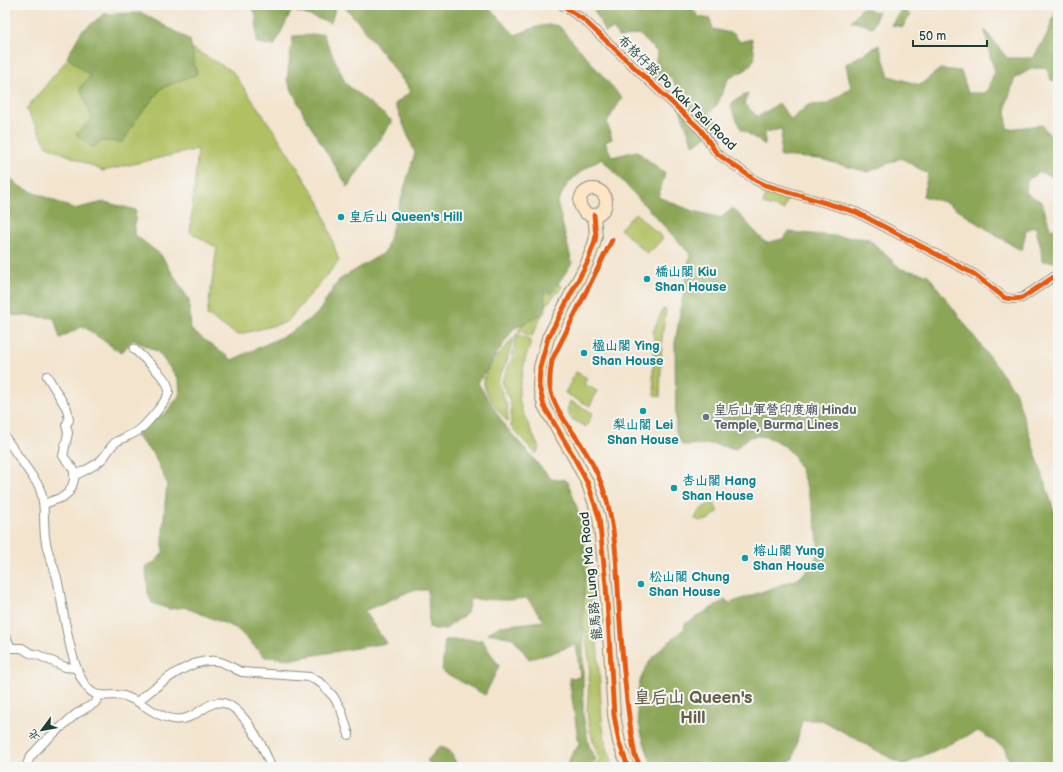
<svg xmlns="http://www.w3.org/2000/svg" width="1063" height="772" viewBox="0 0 1063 772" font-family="'Balsamiq Sans','LXGW WenKai TC',sans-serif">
<rect width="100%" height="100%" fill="#f6f6f2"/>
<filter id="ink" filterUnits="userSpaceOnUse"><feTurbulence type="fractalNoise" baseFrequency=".025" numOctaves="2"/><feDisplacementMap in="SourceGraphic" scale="8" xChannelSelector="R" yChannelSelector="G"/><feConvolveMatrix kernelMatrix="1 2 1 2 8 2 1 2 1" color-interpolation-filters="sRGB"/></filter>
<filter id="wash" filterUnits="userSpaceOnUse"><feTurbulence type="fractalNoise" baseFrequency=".012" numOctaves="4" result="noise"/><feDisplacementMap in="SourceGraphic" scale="16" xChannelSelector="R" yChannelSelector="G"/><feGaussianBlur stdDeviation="0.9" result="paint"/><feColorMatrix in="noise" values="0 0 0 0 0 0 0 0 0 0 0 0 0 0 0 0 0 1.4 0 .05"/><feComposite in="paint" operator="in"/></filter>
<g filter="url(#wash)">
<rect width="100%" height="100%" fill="#f3e4ce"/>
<g fill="#b1c062" stroke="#687e4b">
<polygon points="133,15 232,71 274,131 320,203 339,261 287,322 237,335 207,315 217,248 190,232 198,149 103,171 47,146 26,109 95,26"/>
<polygon points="767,191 788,197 784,210 763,204"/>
<polygon points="635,213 663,238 648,254 620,229"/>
<polygon points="552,284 561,285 562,287 548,303 532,336 518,331"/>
<polygon points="663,309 666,310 662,338 660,397 655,395 653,376 654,343 653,332"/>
<polygon points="516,334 530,339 530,345 526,356 519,389 519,399 523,413 539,448 536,454 511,427 511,408 510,401 501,382 512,359"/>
<path d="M 513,338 L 507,361 L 497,381 L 507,405 L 508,422 C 500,413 481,391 484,379 C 485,370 506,346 513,338 Z"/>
<polygon points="576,372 587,378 584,384 597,391 590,406 565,393"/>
<polygon points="570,401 593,413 586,427 572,419 570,417 567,411"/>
<polygon points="562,479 567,481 573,496 581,522 596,621 602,720 606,745 614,767 593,767 600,760 594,745 588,720 587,711 590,666 585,632 566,591 557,483"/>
<path d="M 714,503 L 718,512 C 709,518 708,524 695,519 C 699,509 705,505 714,503 Z"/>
</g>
<g fill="#8ca658" stroke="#567246">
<polygon points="250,5 336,5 331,23 292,10 274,46 257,43 256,14"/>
<path d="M 343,5 L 486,5 L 515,35 C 529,30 544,22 559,26 L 622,98 L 607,122 L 612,139 L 605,142 L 612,157 L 637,151 L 665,174 L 658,197 L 690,210 L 721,218 L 733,208 L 766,243 L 782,239 L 789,232 L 869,239 L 901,269 L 928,275 L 1015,391 L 1058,523 L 1058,767 L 1012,767 L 1004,747 L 978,731 L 903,765 L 822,720 L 802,720 L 793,759 L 779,767 L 653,767 C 638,728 625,690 655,655 C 664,645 675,637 685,628 L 685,624 L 725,600 L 730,603 L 795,580 C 805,574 813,566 817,555 C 822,535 805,472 793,455 C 784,443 766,433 750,437 C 746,439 740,445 736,449 L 713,444 L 682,445 L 676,432 L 675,343 L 690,254 L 601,158 C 589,167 573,175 565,188 C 562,193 561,197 557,202 L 572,263 L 551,294 L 544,289 L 546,312 L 513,329 L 478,383 L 505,426 L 551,479 L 567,481 L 573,496 L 581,522 L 586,556 L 583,613 L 583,714 L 589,746 L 596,759 L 590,767 L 566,767 L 572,754 L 579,745 L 569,678 L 580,677 L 576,644 L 549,654 L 529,659 L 513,638 L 488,633 L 500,626 L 544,621 L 527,598 L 503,600 L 470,599 L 467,613 L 444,630 L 429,628 L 428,590 L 413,590 L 364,611 L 386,643 L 292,659 L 265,657 L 236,628 L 184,607 L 169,609 L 152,603 L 148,593 L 146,566 L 155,562 L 163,553 L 163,529 L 167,483 L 154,455 L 136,436 L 150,416 L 164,415 L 180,395 L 179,380 L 158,352 L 133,340 L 121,353 L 83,326 L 60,338 L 54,318 L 12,315 L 5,301 L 5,173 L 19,186 L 74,209 L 104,202 L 136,210 L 134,234 L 161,255 L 189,300 L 191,330 L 232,360 L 290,333 L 317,314 L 339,280 L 385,252 L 415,153 L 395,104 L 411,91 L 360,24 Z"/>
<polygon points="592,5 692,5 691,7 699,17 710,19 713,29 734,34 740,42 752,39 755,58 747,69 728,79 717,105 708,113 723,126 693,145 681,112 677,88 670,76 663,81 651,75 655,70 657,52 639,34 619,38 614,29 605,32"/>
<polygon points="1058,5 1058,59 1056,58 1055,72 1058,74 1058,83 1051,80 1046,67 1031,69 1015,78 1006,105 1007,129 1042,125 1058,147 1058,179 1040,172 1027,180 1026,193 1042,202 1051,231 1058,225 1058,262 1042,261 1041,248 1035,226 1026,230 1022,251 999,237 947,203 923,196 928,174 901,158 868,172 820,159 780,156 782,129 765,132 765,145 741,129 731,107 733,102 748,93 744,104 758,117 779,103 791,120 808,105 827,104 851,88 846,64 879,45 889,76 920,85 940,69 961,71 968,93 986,93 995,71 990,56 985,30 1007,58 1033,58 1047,35"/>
<polygon points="862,8 878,12 873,27 851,21"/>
<polygon points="902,8 911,16 906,21 903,27 891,25"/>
<polygon points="142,13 190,40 197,74 162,88 135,121 123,142 102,141 92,148 76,134 92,118 80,88 90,76 67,57 81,32 104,14"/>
<polygon points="323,34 346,84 392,121 348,187 305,117 287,80 293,36"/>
<polygon points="445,640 482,640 499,666 485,695 442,671"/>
<polygon points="440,746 450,751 458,767 433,767 427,761"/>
</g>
</g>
<g filter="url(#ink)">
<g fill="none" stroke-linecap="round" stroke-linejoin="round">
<g stroke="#899081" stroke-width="10">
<g id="street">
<polyline points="562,5 584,20 701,130 715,151 719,155 755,180 765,185 856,212 974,274 1005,298 1013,299 1022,298 1058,274"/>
<path d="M 5,437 L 39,486 C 47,507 42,523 46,543 C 48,555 54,566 57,578 C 63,604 70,677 92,692 C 100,699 115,693 124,696 C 142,701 154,716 173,719 C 189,722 199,710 212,704 C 238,693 264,748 271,767"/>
<path d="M 74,476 C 83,471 94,467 101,460 C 107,455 109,447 116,442 C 123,438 131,435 138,431 C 145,426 170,398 169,390 C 168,377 143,358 134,349"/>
<polyline points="44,504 63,497 69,492 72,486 74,480 74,470 63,456 68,433 66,425 69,420 67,409 47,376"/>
<polyline points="5,638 7,639 11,648 22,648 30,653 38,655 65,667 76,668"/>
<path d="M 138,701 C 157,686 190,657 216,661 C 226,662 233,669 242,672 L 310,677 L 321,683 L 333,696 L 341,709 L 349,735"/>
<polyline points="26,767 30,757 43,743 76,714 95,703 98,698 98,695"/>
</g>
</g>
<g stroke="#899081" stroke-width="14">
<g id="secondary">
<circle cx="593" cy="202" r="13"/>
<polyline points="594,215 596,236 594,244 587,263 548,338 540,367 539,386 544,406 574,457 588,484 599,517 606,585 614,715 619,742 628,767"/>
</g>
</g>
<use href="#street" stroke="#fff" stroke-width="8"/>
<use href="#secondary" stroke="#fde5c5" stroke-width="12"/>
<g stroke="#f6f6f2" stroke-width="8">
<g id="cycleway">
<polyline points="562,5 584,20 701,130 715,151 719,155 755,180 765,185 856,212 974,274 1005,298 1013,299 1022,298 1058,274"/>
<polyline points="594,215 596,236 594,244 587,263 548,338 540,367 539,386 544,406 574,457 588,484 599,517 606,585 614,715 619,742 628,767"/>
<path d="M 612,240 L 552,360 C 551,369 549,378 550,387 C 553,409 574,432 585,451 C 594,465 601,481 606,497 C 616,533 617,569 619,606 C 622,656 626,706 635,756 L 641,767"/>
</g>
</g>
<use href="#cycleway" stroke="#e8590c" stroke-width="5"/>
</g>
</g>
<g fill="#0f9aa8" stroke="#f6f6f2" stroke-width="1.5">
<circle cx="341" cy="217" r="4"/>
<circle cx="647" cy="279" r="4"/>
<circle cx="584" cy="353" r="4"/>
<circle cx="643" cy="411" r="4"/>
<circle cx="674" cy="488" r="4"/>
<circle cx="745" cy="558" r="4"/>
<circle cx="641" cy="584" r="4"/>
</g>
<circle fill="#6b7280" stroke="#f6f6f2" stroke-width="1.5" cx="706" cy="417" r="4"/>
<g text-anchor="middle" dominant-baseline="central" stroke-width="4" stroke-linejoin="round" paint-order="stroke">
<g font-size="13" fill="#1f3d34" stroke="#f6f6f2">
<text transform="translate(677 93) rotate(44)">布格仔路 Po Kak Tsai Road</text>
<text transform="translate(591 576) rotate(-96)">龍馬路 Lung Ma Road</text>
</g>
<g font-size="13" font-weight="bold" fill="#0d838f" stroke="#f6f6f2" text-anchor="start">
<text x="349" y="217">皇后山 Queen's Hill</text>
<text x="655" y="272">橋山閣 Kiu<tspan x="655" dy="15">Shan House</tspan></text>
<text x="592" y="346">楹山閣 Ying<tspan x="592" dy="15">Shan House</tspan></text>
<text x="643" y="425" text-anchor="middle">梨山閣 Lei<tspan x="643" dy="15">Shan House</tspan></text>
<text x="682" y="481">杏山閣 Hang<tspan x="682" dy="15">Shan House</tspan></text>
<text x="753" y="551">榕山閣 Yung<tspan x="753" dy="15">Shan House</tspan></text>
<text x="649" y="577">松山閣 Chung<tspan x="649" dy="15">Shan House</tspan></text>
</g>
<g font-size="13" font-weight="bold" fill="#5b616d" stroke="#f6f6f2" text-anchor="start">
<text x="714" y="410">皇后山軍營印度廟 Hindu<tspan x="714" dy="15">Temple, Burma Lines</tspan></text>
</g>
<g font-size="17" font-weight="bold" fill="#645e4d" stroke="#f6f6f2">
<text x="693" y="698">皇后山 Queen's<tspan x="693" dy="20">Hill</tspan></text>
</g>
</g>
<rect width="1063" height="772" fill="none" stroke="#f6f6f2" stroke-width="20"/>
<g transform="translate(42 730) rotate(238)" stroke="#f6f6f2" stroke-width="3" paint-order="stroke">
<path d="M0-3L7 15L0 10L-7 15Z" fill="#1f3d34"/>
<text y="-6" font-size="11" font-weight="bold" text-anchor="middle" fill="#1f3d34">北</text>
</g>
<path d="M913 40v6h74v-6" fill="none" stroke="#1f3d34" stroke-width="2"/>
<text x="919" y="40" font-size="12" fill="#1f3d34" stroke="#f6f6f2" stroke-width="3" paint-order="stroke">50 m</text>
</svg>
